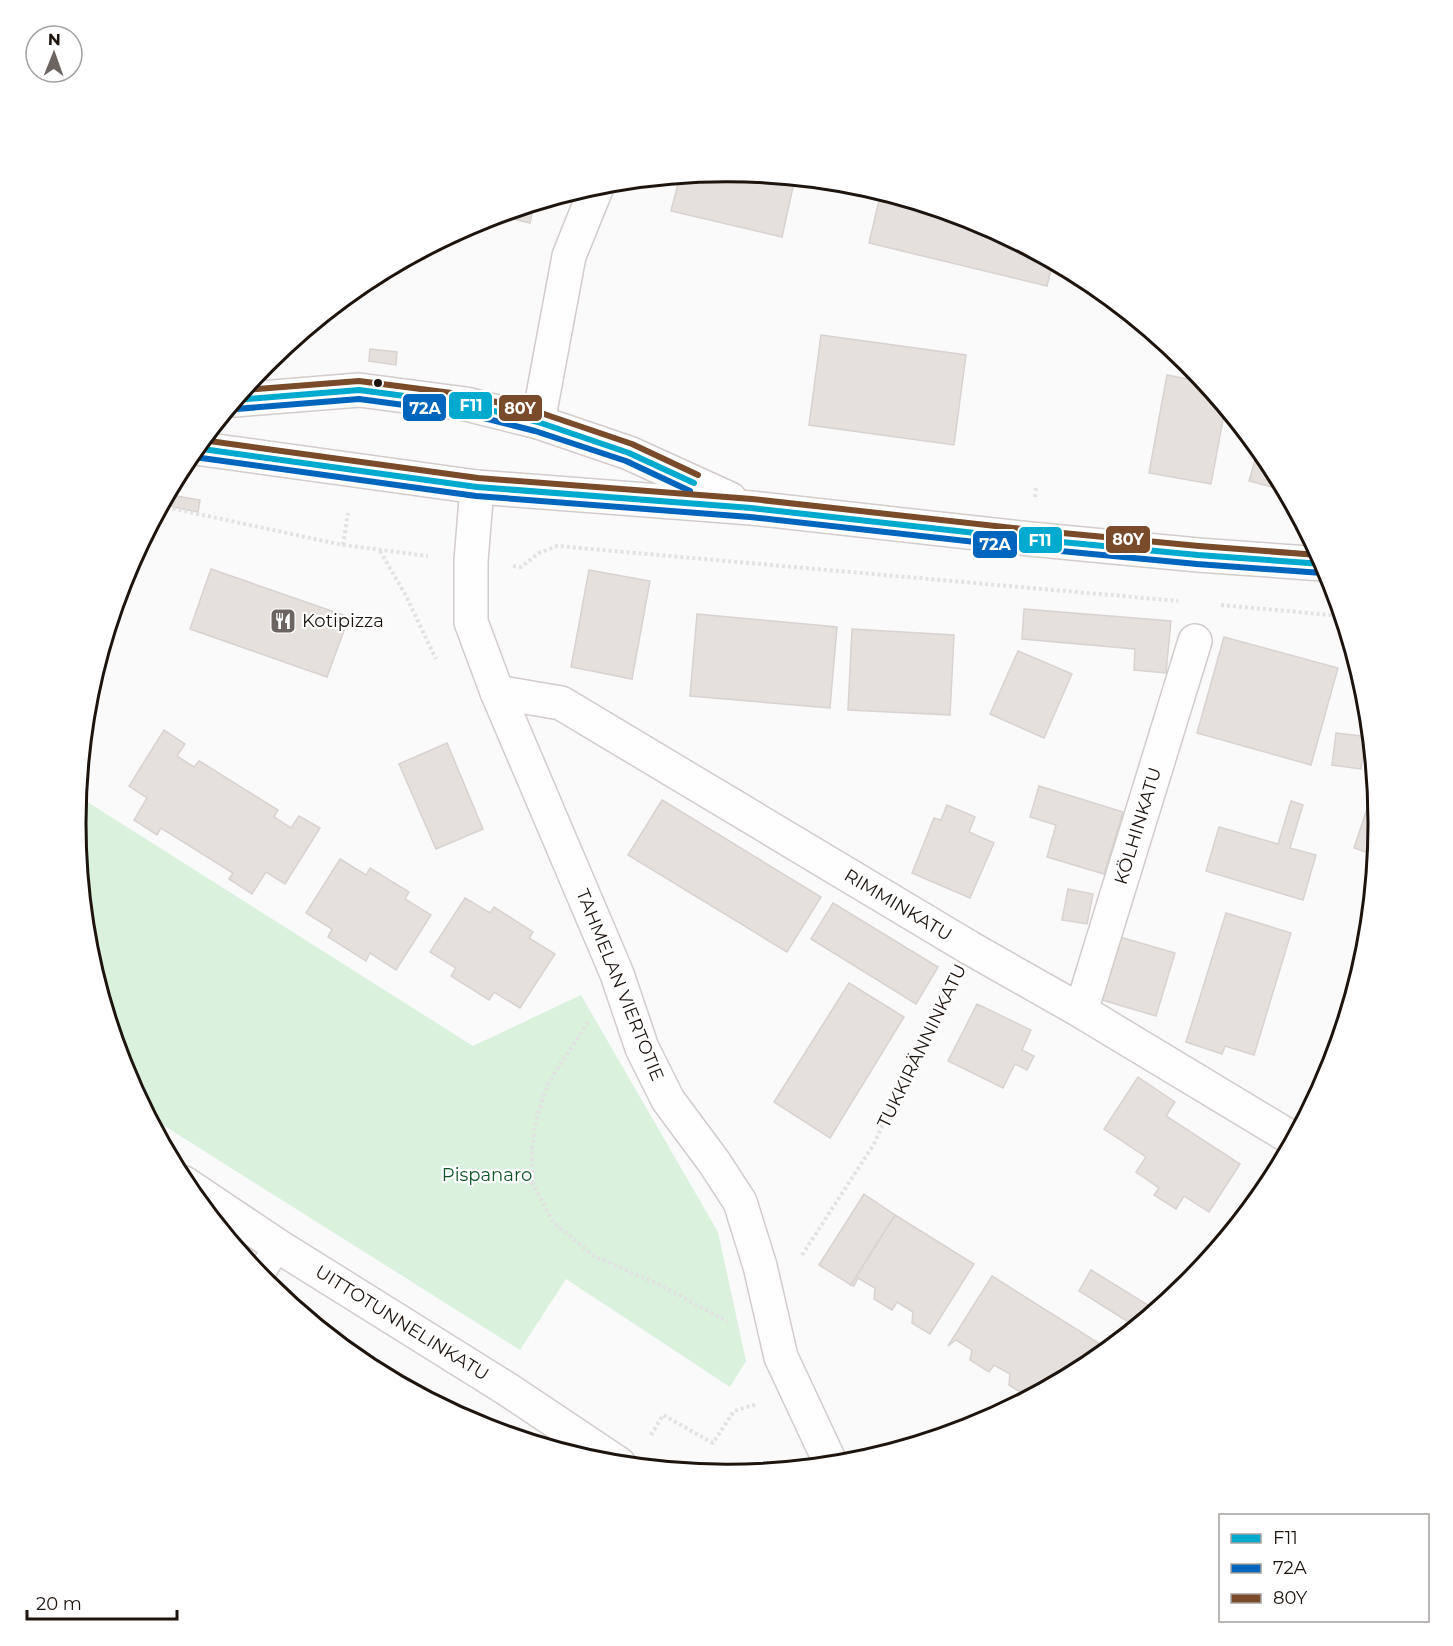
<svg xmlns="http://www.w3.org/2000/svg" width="1453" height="1646" viewBox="0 0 1453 1646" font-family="Montserrat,sans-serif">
<rect width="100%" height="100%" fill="#fafafa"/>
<polygon fill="#daf1de" points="78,796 473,1046 581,995 718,1232 746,1361 730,1387 566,1279 520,1350 147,1115 124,1072 87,950 75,823"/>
<g fill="#e6e0dd" stroke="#d8d2d0" stroke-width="1.5">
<polygon points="727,172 795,178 782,237 671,211 680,176"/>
<polygon points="881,192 976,221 1053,262 1047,286 869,243"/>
<polygon points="534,204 530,223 497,215"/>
<polygon points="821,335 966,355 954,445 809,425"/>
<polygon points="370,349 397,352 396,365 369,361"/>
<polygon points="1167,375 1203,382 1225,409 1211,484 1149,473"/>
<polygon points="1258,449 1268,461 1284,490 1249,481"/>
<polygon points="171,495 200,500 198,512 169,506"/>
<polygon points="211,569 349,617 327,677 190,629"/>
<polygon points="589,570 650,581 632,679 571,667"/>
<polygon points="1024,609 1171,621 1166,673 1134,670 1135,649 1022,639"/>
<polygon points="697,614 837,627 830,708 690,696"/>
<polygon points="852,629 954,635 950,715 848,710"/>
<polygon points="1224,637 1338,668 1311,765 1197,733"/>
<polygon points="1018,651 1072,674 1044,738 990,714"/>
<polygon points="164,730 185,744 177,756 194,767 199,761 201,762 278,810 274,817 291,828 299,816 320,828 285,884 266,872 252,894 229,879 233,873 161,828 157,835 134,820 147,798 129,786"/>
<polygon points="1336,733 1370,737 1368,756 1363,755 1361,769 1332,765"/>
<polygon points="447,743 483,829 436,849 399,764"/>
<polygon points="1039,786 1123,812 1104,874 1047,857 1056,825 1030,817"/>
<polygon points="1372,794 1375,795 1378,823 1375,855 1354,848"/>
<polygon points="662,800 821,897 787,952 628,855"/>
<polygon points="1291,801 1303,805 1290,848 1316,855 1303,900 1206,871 1219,827 1278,844"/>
<polygon points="947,805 975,817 969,832 994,843 970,898 912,873 934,818 941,820"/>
<polygon points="340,859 366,875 370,868 409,892 405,899 431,915 396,970 370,953 366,961 328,937 332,929 306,913"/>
<polygon points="1068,889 1093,894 1087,924 1062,920"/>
<polygon points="465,898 490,913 494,907 533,932 529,938 555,954 520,1008 494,992 489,1000 451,976 456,968 430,952"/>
<polygon points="833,903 938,967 916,1004 811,939"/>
<polygon points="1226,913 1291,933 1254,1055 1225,1046 1222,1054 1186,1042"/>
<polygon points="1120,937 1175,953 1156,1016 1102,1000"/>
<polygon points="849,983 904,1017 830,1138 774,1102"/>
<polygon points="977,1004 1031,1030 1022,1050 1034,1056 1027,1070 1015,1064 1003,1088 948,1061"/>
<polygon points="1138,1077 1175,1102 1166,1116 1240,1164 1209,1212 1184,1196 1176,1209 1154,1195 1159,1188 1136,1172 1146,1157 1104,1129"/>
<polygon points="1271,1167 1276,1170 1268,1185 1242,1217"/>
<polygon points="864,1194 895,1215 851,1285 819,1265"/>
<polygon points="895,1215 974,1264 930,1334 912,1323 913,1312 897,1302 892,1310 874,1299 875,1288 858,1278 854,1286 851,1285"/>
<polygon points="1091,1270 1156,1310 1135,1326 1079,1291"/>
<polygon points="992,1276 1108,1349 1088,1365 1038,1392 1032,1388 1027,1396 1009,1385 1010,1374 994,1365 989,1372 970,1360 972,1350 956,1340 948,1346"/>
</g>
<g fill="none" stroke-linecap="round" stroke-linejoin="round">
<g stroke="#d2ccca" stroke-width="30">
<polyline id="service" points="259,1276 278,1246"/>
</g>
<g stroke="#d2ccca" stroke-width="36">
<g id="minor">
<polyline points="538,422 569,256 598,184"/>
<polyline points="477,487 471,561 471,622 497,692 617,974 642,1048 668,1100 714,1162 740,1202 760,1266 781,1357 831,1464"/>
<polyline points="497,692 561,703 970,948 1081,1011 1293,1139"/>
<polyline points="1081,1011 1195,641"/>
<polyline points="184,1183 278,1246 507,1389 619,1464"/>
</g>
</g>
<g stroke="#d2ccca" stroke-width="36">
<g id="secondary">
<polyline points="235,400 359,390 466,404 538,422 629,453 730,499"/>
<polyline points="195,448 477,487 751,508 1030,539 1198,555 1323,564"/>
</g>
</g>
<g stroke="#e2e2e2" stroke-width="4" stroke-dasharray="3 3" stroke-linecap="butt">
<polyline points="1035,497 1036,487"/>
<polyline points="161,506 343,545 428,556"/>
<polyline points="343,545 348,513"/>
<polyline points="380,551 405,594 436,659"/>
<polyline points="513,566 521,567 539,553 557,546 1178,601"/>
<polyline points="1221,605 1341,616"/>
<polyline points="588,1022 548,1083 536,1120 532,1148 533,1184 553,1222 594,1256 660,1285 728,1322"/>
<polyline points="802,1255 874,1144 920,1041 949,986"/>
<polyline points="651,1435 663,1415 713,1443 734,1411 757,1404"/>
</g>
<use href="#service" stroke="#fefefe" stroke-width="27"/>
<use href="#minor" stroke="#fefefe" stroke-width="33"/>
<use href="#secondary" stroke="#fefefe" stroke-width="33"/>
<g stroke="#fff" stroke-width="10">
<g id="bus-1">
<polyline points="235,400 359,390 466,404 538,422 629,453 694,483"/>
<polyline points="195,448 477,487 751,508 1030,539 1198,555 1323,564"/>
</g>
</g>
<g stroke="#fff" stroke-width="10">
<g id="bus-2">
<polyline points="236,409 359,399 464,413 535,431 626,461 690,491"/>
<polyline points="194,457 476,496 750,517 1029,548 1197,564 1322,573"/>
</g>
</g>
<g stroke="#fff" stroke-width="10">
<g id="bus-3">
<polyline points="243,390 359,381 467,395 541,413 632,444 698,475"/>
<polyline points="202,440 478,478 752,499 1031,530 1199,546 1318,555"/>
</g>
</g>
<use href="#bus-1" stroke="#00a9ce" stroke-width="6"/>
<use href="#bus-2" stroke="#0065bd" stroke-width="6"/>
<use href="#bus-3" stroke="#7a4b2a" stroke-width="6"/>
</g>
<defs>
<g id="restaurant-square" transform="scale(1.35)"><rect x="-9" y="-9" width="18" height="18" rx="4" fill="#6b6461" stroke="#fff"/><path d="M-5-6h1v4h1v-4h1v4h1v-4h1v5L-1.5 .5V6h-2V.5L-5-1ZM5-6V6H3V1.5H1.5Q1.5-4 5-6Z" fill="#fff"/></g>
</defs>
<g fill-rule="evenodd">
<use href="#restaurant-square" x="283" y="621"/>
</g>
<circle fill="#1e140e" stroke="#fff" stroke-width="2" cx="378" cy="383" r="5"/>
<g text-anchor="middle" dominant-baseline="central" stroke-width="4.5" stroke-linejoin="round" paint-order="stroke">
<g font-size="18" fill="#1e140e" stroke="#fff" text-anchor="start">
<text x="302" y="621">Kotipizza</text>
</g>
<g font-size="18" fill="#1e140e" stroke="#fff">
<text transform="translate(1138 826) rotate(-73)">KÖLHINKATU</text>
<text transform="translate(898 905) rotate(31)">RIMMINKATU</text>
<text transform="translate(620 985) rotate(68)">TAHMELAN VIERTOTIE</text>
<text transform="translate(922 1046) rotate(-64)">TUKKIRÄNNINKATU</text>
<text transform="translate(402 1323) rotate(32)">UITTOTUNNELINKATU</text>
</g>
<g font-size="18" fill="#115629" stroke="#fff">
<text x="487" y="1175">Pispanaro</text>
</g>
</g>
<path d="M0 0H1453V1646H0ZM86 823a641 641 0 1 1 1282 0a641 641 0 1 1-1282 0Z" fill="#fff" fill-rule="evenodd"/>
<path fill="none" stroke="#1e140e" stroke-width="3" d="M86 823a641 641 0 1 1 1282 0a641 641 0 1 1-1282 0Z"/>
<g stroke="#fff" stroke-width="2">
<rect x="448" y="391" width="45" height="29" rx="6" fill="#00a9ce"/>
<rect x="402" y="393" width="45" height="29" rx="6" fill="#0065bd"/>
<rect x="498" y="394" width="45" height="28" rx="6" fill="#7a4b2a"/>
<rect x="1105" y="525" width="46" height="29" rx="6" fill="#7a4b2a"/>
<rect x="1018" y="526" width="45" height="28" rx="6" fill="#00a9ce"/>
<rect x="972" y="530" width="46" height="29" rx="6" fill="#0065bd"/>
</g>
<g font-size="16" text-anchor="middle" font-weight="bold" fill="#fff">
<text x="471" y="411">F11</text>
<text x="425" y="414">72A</text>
<text x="520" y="414">80Y</text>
<text x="1128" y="545">80Y</text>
<text x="1040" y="546">F11</text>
<text x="995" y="550">72A</text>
</g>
<rect x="1219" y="1514" width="210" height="108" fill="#ffffff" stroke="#a5a19f" stroke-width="1.5"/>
<rect x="1231" y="1534" width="30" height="9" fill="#00a9ce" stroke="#a5a19f" stroke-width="1.5"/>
<text x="1273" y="1544" font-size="18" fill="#1e140e">F11</text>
<rect x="1231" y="1564" width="30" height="9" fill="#0065bd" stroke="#a5a19f" stroke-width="1.5"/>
<text x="1273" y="1574" font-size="18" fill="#1e140e">72A</text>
<rect x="1231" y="1594" width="30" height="9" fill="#7a4b2a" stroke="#a5a19f" stroke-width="1.5"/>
<text x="1273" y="1604" font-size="18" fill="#1e140e">80Y</text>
<g transform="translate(54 54) rotate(1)"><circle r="28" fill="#ffffff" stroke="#a5a19f" stroke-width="1.5"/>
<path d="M0-4.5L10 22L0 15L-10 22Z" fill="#6b6461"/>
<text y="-9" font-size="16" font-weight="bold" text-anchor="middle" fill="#1e140e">N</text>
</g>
<path d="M27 1610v9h150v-9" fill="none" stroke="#1e140e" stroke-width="3"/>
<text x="36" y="1610" font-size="18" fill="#1e140e" stroke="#ffffff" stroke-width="4.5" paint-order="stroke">20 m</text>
</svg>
